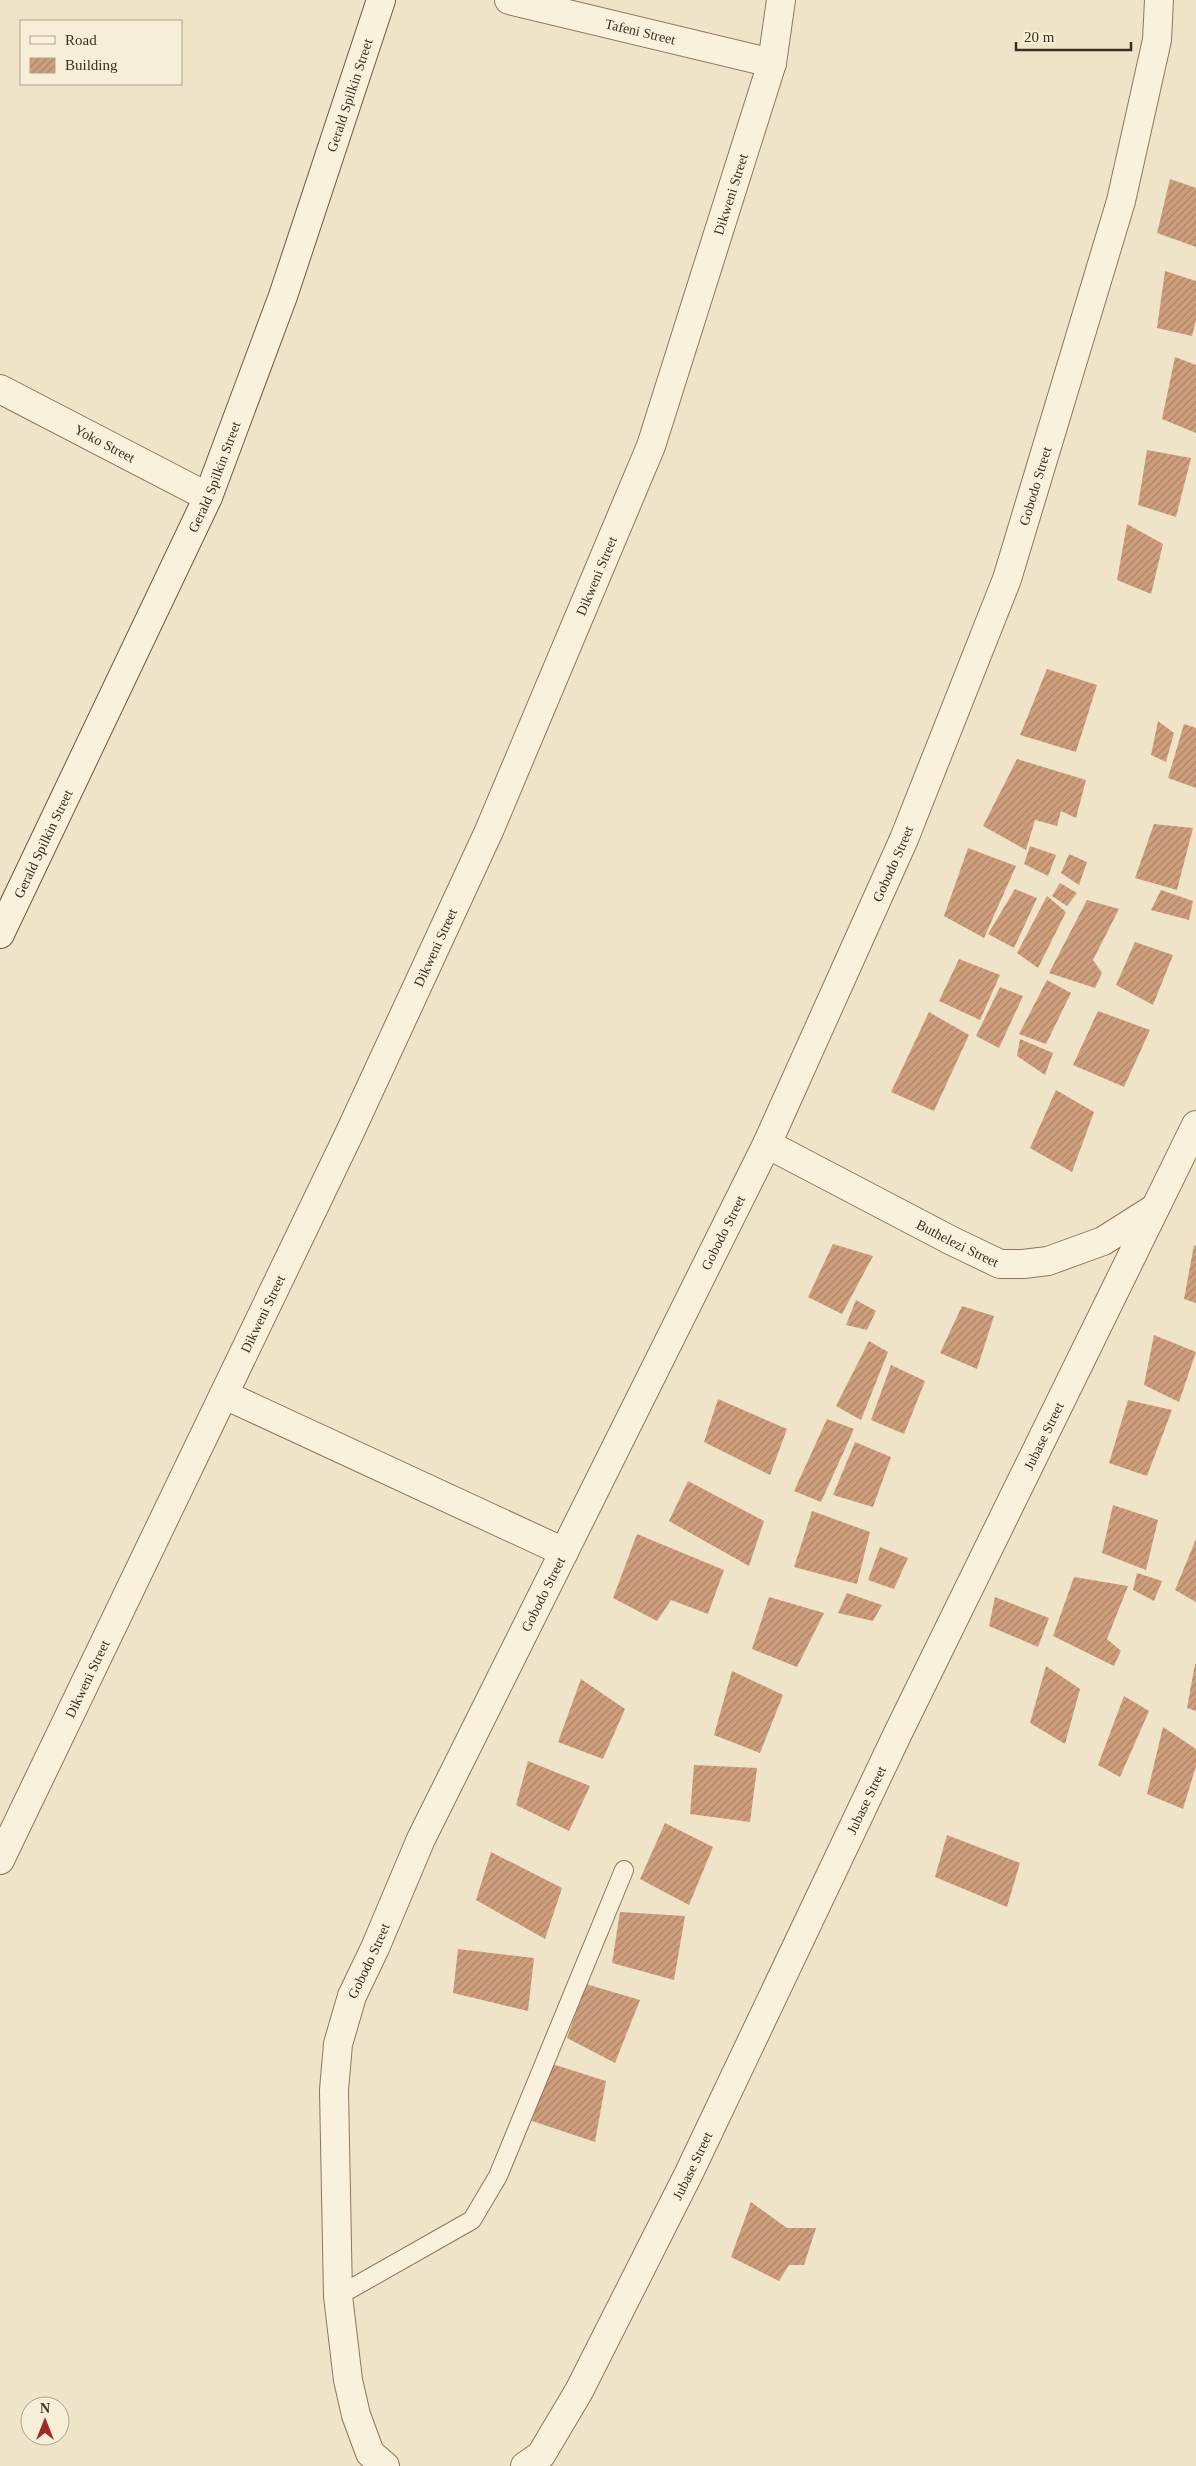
<svg xmlns="http://www.w3.org/2000/svg" width="1196" height="2466" viewBox="0 0 1196 2466" font-family="'Times New Roman',serif">
<defs>
<pattern id="building-hatch" width="6" height="6" patternUnits="userSpaceOnUse" patternTransform="scale(1.25)"><rect width="6" height="6" fill="#cf9f7d"/><path d="M-1 1l2-2M0 6l6-6M5 7l2-2" fill="none" stroke="#a98266"/></pattern>
</defs>
<rect width="100%" height="100%" fill="#f0e4c8"/>
<g fill="url(#building-hatch)">
<polygon points="1170,179 1196,188 1196,247 1157,233"/>
<polygon points="1165,271 1196,281 1196,320 1192,336 1157,328"/>
<polygon points="1175,357 1196,365 1196,433 1162,419"/>
<polygon points="1147,450 1191,458 1176,517 1138,505"/>
<polygon points="1127,524 1163,544 1151,594 1117,580"/>
<polygon points="1047,669 1097,685 1076,752 1020,735"/>
<polygon points="1158,721 1174,733 1166,762 1151,755"/>
<polygon points="1184,724 1196,728 1196,788 1168,778"/>
<polygon points="1017,759 1086,780 1076,818 1061,811 1057,826 1035,820 1026,850 983,826"/>
<polygon points="1154,824 1193,828 1177,890 1135,878"/>
<polygon points="1030,846 1056,855 1048,876 1024,864"/>
<polygon points="968,848 1016,866 984,938 944,916"/>
<polygon points="1069,854 1087,862 1079,885 1061,873"/>
<polygon points="1060,883 1077,893 1067,906 1052,896"/>
<polygon points="1015,889 1037,898 1014,948 988,934"/>
<polygon points="1161,890 1193,901 1189,920 1151,910"/>
<polygon points="1047,896 1066,912 1038,968 1017,953"/>
<polygon points="1087,900 1119,909 1093,960 1102,973 1095,988 1049,973"/>
<polygon points="1135,942 1173,955 1153,1005 1116,985"/>
<polygon points="959,959 1000,975 980,1020 939,1001"/>
<polygon points="1047,980 1071,993 1046,1044 1019,1034"/>
<polygon points="1000,987 1023,996 999,1048 976,1036"/>
<polygon points="1098,1011 1150,1030 1124,1087 1073,1065"/>
<polygon points="929,1012 969,1035 934,1111 891,1092"/>
<polygon points="1020,1039 1053,1053 1045,1075 1017,1056"/>
<polygon points="1056,1090 1094,1112 1072,1172 1030,1148"/>
<polygon points="833,1244 873,1256 842,1314 808,1297"/>
<polygon points="1194,1245 1196,1246 1196,1303 1184,1299"/>
<polygon points="856,1300 876,1311 867,1330 846,1325"/>
<polygon points="962,1306 994,1316 977,1369 940,1353"/>
<polygon points="1154,1335 1196,1352 1179,1402 1144,1385"/>
<polygon points="869,1341 888,1352 861,1420 836,1406"/>
<polygon points="891,1365 925,1381 904,1434 871,1420"/>
<polygon points="718,1399 787,1429 770,1475 704,1442"/>
<polygon points="1128,1400 1172,1410 1147,1476 1109,1463"/>
<polygon points="827,1419 854,1429 821,1502 794,1491"/>
<polygon points="855,1442 891,1457 873,1507 833,1495"/>
<polygon points="688,1481 764,1521 749,1566 669,1521"/>
<polygon points="1113,1505 1158,1520 1146,1570 1102,1553"/>
<polygon points="812,1511 870,1532 857,1584 794,1567"/>
<polygon points="637,1534 724,1570 708,1614 671,1600 657,1621 613,1598"/>
<polygon points="1196,1539 1196,1602 1175,1590"/>
<polygon points="880,1547 908,1558 894,1589 868,1580"/>
<polygon points="1137,1573 1162,1581 1154,1601 1133,1590"/>
<polygon points="1074,1577 1128,1586 1107,1639 1121,1651 1114,1666 1053,1636"/>
<polygon points="847,1593 882,1605 873,1621 838,1613"/>
<polygon points="769,1597 824,1613 797,1667 752,1649"/>
<polygon points="995,1597 1049,1618 1038,1647 989,1626"/>
<polygon points="1195,1664 1196,1664 1196,1711 1187,1708"/>
<polygon points="1046,1666 1080,1689 1065,1744 1030,1723"/>
<polygon points="732,1671 783,1695 760,1753 714,1735"/>
<polygon points="581,1679 625,1709 603,1759 558,1742"/>
<polygon points="1124,1696 1149,1711 1120,1777 1098,1765"/>
<polygon points="1163,1727 1196,1749 1196,1766 1183,1809 1147,1794"/>
<polygon points="528,1761 590,1786 569,1831 516,1805"/>
<polygon points="694,1765 757,1768 750,1822 690,1814"/>
<polygon points="665,1823 713,1847 689,1905 640,1879"/>
<polygon points="947,1835 1020,1863 1007,1907 935,1877"/>
<polygon points="491,1852 562,1888 545,1939 476,1900"/>
<polygon points="620,1912 685,1916 674,1980 612,1963"/>
<polygon points="458,1949 534,1958 528,2011 453,1993"/>
<polygon points="586,1984 640,2000 615,2063 567,2038"/>
<polygon points="549,2063 606,2081 595,2142 532,2121"/>
<polygon points="751,2202 787,2228 816,2228 804,2265 789,2265 779,2281 731,2257"/>
</g>
<g fill="none" stroke-linecap="round" stroke-linejoin="round">
<g stroke="#8d765c" stroke-width="20">
<polyline id="lane" points="338,2296 472,2220 498,2176 624,1870"/>
</g>
<g stroke="#8d765c" stroke-width="30">
<g id="street">
<path id="s1" d="M 509,0 L 772,63"/>
<path id="s2" d="M 0,389 L 208,497"/>
<path id="s3" d="M 767,1144 L 952,1241 L 1000,1264 L 1023,1264 L 1048,1261 L 1103,1241 L 1155,1208"/>
<polyline points="225,1395 564,1552"/>
<path id="s4" d="M 0,1860 L 350,1132 L 489,831 L 651,446 L 772,63 L 781,0"/>
<path id="s5" d="M 385,2466 L 370,2453 L 356,2415 L 348,2380 L 338,2296 L 334,2090 L 338,2044 L 352,1996 L 375,1948 L 421,1839 L 767,1144 L 904,839 L 1007,579 L 1121,201 L 1157,40 L 1159,0"/>
<path id="s6" d="M 525,2466 L 541,2455 L 579,2391 L 689,2173 L 898,1733 L 1196,1125"/>
</g>
</g>
<g stroke="#6f573f" stroke-width="30">
<g id="secondary">
<path id="s7" d="M 0,934 L 208,497 L 283,296 L 381,0"/>
</g>
</g>
<use href="#lane" stroke="#faf1dc" stroke-width="18"/>
<use href="#street" stroke="#faf1dc" stroke-width="28"/>
<use href="#secondary" stroke="#faf1dc" stroke-width="28"/>
</g>
<g text-anchor="middle" dominant-baseline="central" stroke-width="4" stroke-linejoin="round" paint-order="stroke">
<g font-size="14" fill="#3d2e20" stroke="#f7eed8">
<text stroke="none"><textPath href="#s1" startOffset="135">Tafeni Street</textPath></text>
<text stroke="none"><textPath href="#s7" startOffset="910">Gerald Spilkin Street</textPath></text>
<text stroke="none"><textPath href="#s4" startOffset="1821">Dikweni Street</textPath></text>
<text stroke="none"><textPath href="#s2" startOffset="118">Yoko Street</textPath></text>
<text stroke="none"><textPath href="#s7" startOffset="505">Gerald Spilkin Street</textPath></text>
<text stroke="none"><textPath href="#s5" startOffset="2142">Gobodo Street</textPath></text>
<text stroke="none"><textPath href="#s4" startOffset="1416">Dikweni Street</textPath></text>
<text stroke="none"><textPath href="#s7" startOffset="100">Gerald Spilkin Street</textPath></text>
<text stroke="none"><textPath href="#s5" startOffset="1738">Gobodo Street</textPath></text>
<text stroke="none"><textPath href="#s4" startOffset="1011">Dikweni Street</textPath></text>
<text stroke="none"><textPath href="#s5" startOffset="1332">Gobodo Street</textPath></text>
<text stroke="none"><textPath href="#s3" startOffset="215">Buthelezi Street</textPath></text>
<text stroke="none"><textPath href="#s4" startOffset="606">Dikweni Street</textPath></text>
<text stroke="none"><textPath href="#s6" startOffset="1156">Jubase Street</textPath></text>
<text stroke="none"><textPath href="#s5" startOffset="928">Gobodo Street</textPath></text>
<text stroke="none"><textPath href="#s4" startOffset="201">Dikweni Street</textPath></text>
<text stroke="none"><textPath href="#s6" startOffset="751">Jubase Street</textPath></text>
<text stroke="none"><textPath href="#s5" startOffset="522">Gobodo Street</textPath></text>
<text stroke="none"><textPath href="#s6" startOffset="346">Jubase Street</textPath></text>
</g>
</g>
<rect x="20" y="20" width="162" height="65" fill="#f7eed8" stroke="#ada18e"/>
<rect x="30" y="36" width="25" height="8" fill="#faf1dc" stroke="#ada18e"/>
<text x="65" y="45" font-size="15" fill="#3d2e20">Road</text>
<rect x="30" y="58" width="25" height="15" fill="url(#building-hatch)" stroke="#ada18e"/>
<text x="65" y="70" font-size="15" fill="#3d2e20">Building</text>
<g transform="translate(45 2421)"><circle r="24" fill="#f7eed8" stroke="#ada18e"/>
<path d="M0-4L9 19L0 12L-9 19Z" fill="#9e2a2b"/>
<text y="-8" font-size="14" font-weight="bold" text-anchor="middle" fill="#3d2e20">N</text>
</g>
<path d="M1016 42v8h115v-8" fill="none" stroke="#3d2e20" stroke-width="2.5"/>
<text x="1024" y="42" font-size="15" fill="#3d2e20" stroke="#f7eed8" stroke-width="4" paint-order="stroke">20 m</text>
</svg>
